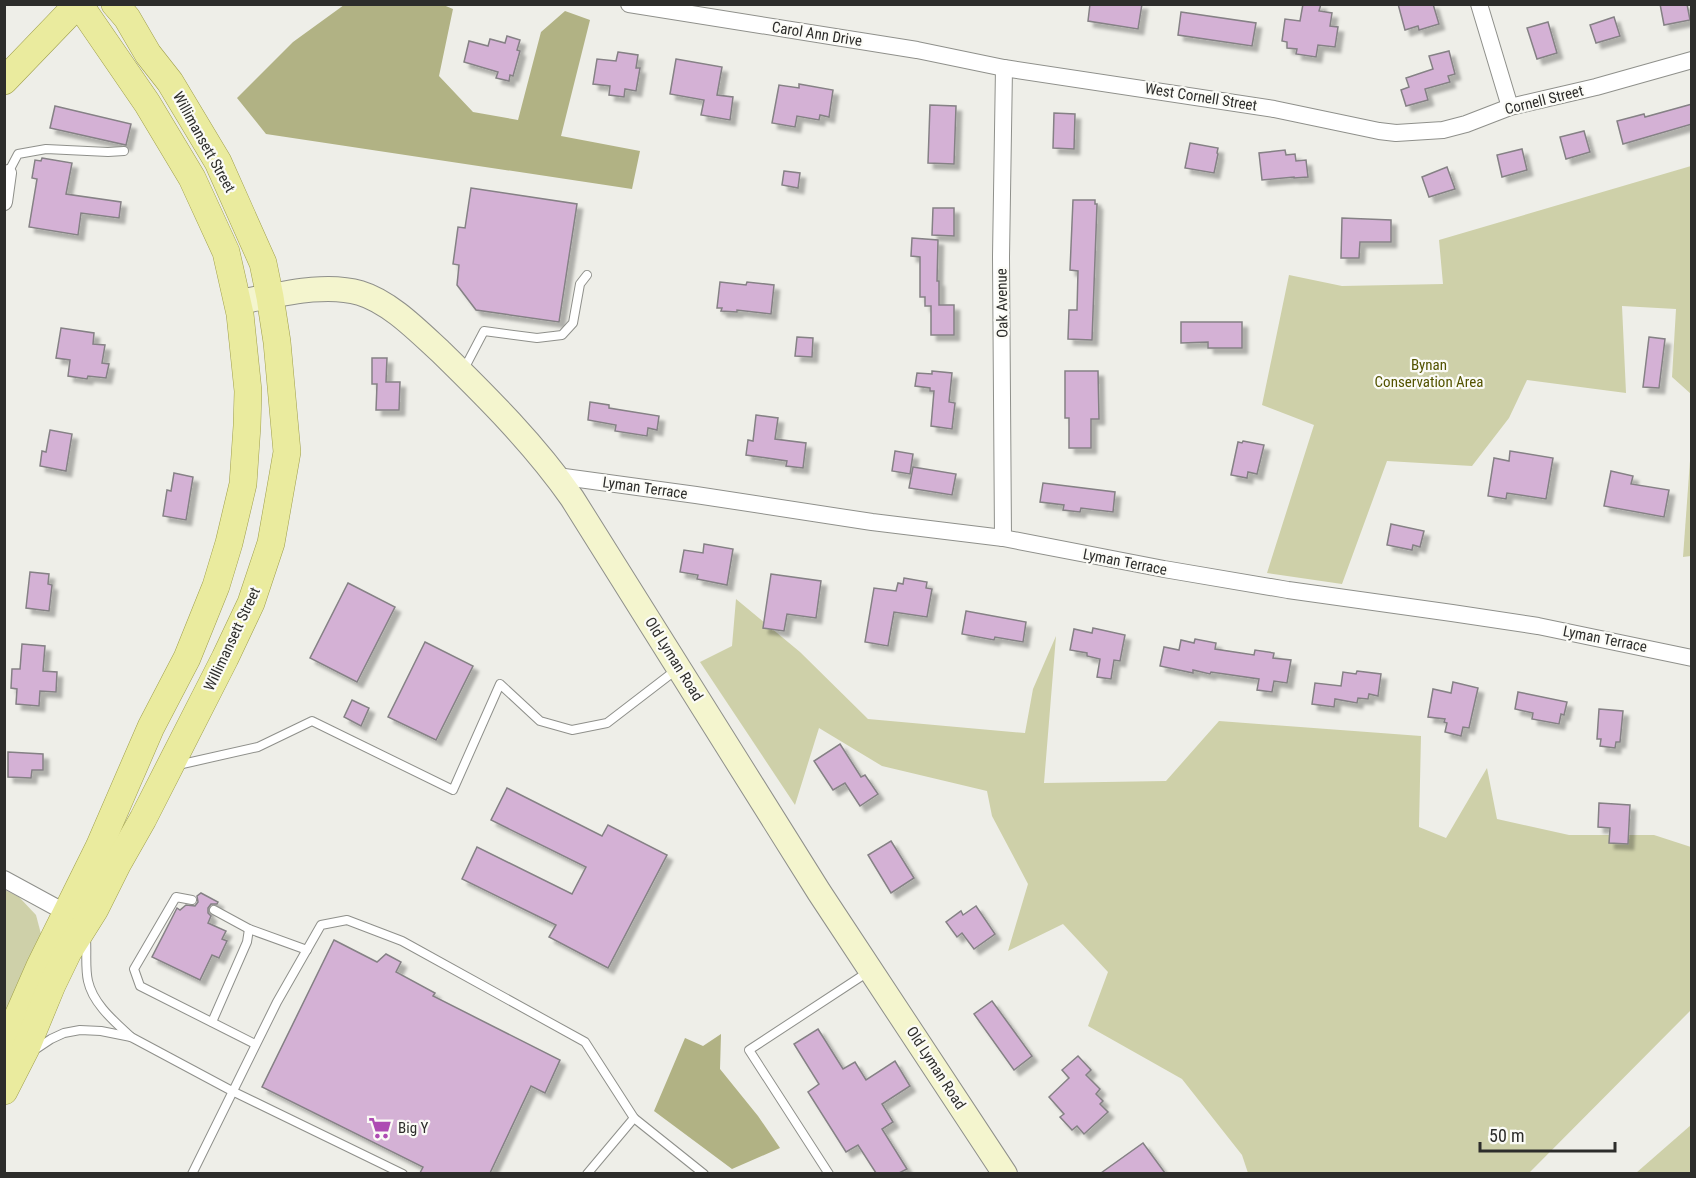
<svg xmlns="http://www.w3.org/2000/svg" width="1696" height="1178" viewBox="0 0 1696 1178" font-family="'Roboto Condensed',sans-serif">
<defs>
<filter id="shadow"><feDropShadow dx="5.5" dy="5.5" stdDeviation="1.5" flood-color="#0004"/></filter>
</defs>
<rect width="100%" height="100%" fill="#eeeee8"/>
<g fill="#ced0a9">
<polygon points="1691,166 1691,394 1672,377 1676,309 1622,306 1626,393 1527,380 1509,418 1472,466 1387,461 1342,584 1267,573 1314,425 1262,405 1289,275 1342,286 1443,284 1439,240"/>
<polygon points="1691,447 1691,556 1683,557"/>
<polygon points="736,599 800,652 868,719 1025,733 1033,689 1056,636 1044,783 1166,781 1219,721 1421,736 1419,827 1446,838 1487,768 1497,819 1569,835 1654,835 1691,847 1691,1010 1529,1173 1248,1173 1242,1155 1182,1079 1088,1026 1108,972 1063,924 1008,951 1028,884 992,816 987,791 882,766 819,728 795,805 700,662 732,646"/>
<polygon points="5,890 19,897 36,915 41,934 5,1023"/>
<polygon points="1691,1125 1691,1173 1636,1173"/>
</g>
<g fill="#b1b284">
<polygon points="344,5 441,4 453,9 439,76 473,112 518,120 541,32 565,11 590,20 561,136 640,151 632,189 266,134 237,98 293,42"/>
<polygon points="721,1034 720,1069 758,1116 780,1148 732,1169 654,1111 685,1038 703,1046"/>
</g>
<g fill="#d4b1d5" stroke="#858185" stroke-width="1.5" filter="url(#shadow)">
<polygon points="1090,4 1142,4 1138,29 1088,21"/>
<polygon points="1303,4 1321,4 1319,11 1332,13 1330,26 1338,27 1335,47 1318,45 1316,57 1296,54 1297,49 1287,48 1287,42 1282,41 1285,19 1300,21"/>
<polygon points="1398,4 1433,4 1439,24 1419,30 1418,26 1405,30"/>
<polygon points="1660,4 1687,4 1690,20 1664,25"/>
<polygon points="1181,12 1256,23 1252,46 1178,35"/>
<polygon points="1614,17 1620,36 1596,43 1590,25"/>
<polygon points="1548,22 1557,53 1537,59 1527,28"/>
<polygon points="507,36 520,40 517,50 520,51 513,76 510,75 509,81 496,78 498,72 464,62 469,41 488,46 490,39 505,43"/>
<polygon points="1449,51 1455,74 1448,76 1450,82 1425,89 1428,100 1406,106 1401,90 1409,87 1406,78 1433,69 1429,56"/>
<polygon points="618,52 638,55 636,68 640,68 636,91 625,89 624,97 609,95 610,86 593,84 597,59 616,61"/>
<polygon points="676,59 722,67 717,95 733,97 730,120 701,115 704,100 670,94"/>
<polygon points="799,84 833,90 829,117 820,115 819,120 797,116 795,127 772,123 779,85 799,88"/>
<polygon points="1692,104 1692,124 1623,144 1617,121 1644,114 1645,117"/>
<polygon points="930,105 956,106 954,164 928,163"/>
<polygon points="55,106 131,124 126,145 50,128"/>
<polygon points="1054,113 1075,114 1074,149 1053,148"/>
<polygon points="1584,131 1590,152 1566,159 1560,137"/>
<polygon points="1190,143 1218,148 1217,153 1218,154 1214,173 1185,168"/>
<polygon points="1522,149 1527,170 1502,177 1497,155"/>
<polygon points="1285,150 1286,155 1295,154 1296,161 1306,160 1308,177 1294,178 1294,177 1262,180 1259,153"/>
<polygon points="42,158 72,163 66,194 121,202 119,218 81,213 78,235 29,227 37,179 32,178 35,160 41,161"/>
<polygon points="1447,167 1455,189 1429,197 1422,177"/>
<polygon points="784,171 800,173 798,188 782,185"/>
<polygon points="471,188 577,204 559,322 476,310 457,285 459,265 453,264 458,227 465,228"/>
<polygon points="1073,200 1095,200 1095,204 1097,204 1092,340 1068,339 1069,310 1077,310 1078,271 1070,270"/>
<polygon points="933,208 954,208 954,236 932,235"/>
<polygon points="1342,218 1391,220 1391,242 1360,242 1359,258 1341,258"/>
<polygon points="912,238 938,240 937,281 939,281 939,305 954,305 954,335 931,335 931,306 925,306 925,297 920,297 920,257 911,256"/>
<polygon points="720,282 746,285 747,282 774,285 771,314 737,310 737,312 721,311 722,308 717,308"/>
<polygon points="1181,322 1242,322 1242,348 1208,348 1208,342 1181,343"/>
<polygon points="61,328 94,333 93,344 105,345 102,363 109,364 106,378 88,376 87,379 68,376 70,360 56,358"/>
<polygon points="797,337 813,338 812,357 795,356"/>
<polygon points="1649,337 1665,339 1659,388 1643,387"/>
<polygon points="372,358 387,358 386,382 400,382 399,410 376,410 377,384 372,384"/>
<polygon points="932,371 952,373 949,402 955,403 952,429 931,426 934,391 930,391 930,388 915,386 917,373 932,374"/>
<polygon points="1065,371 1098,371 1099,419 1091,419 1091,448 1069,448 1069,418 1065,418"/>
<polygon points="590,402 609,405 609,408 659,416 657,430 648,428 647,436 615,431 616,425 588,420"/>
<polygon points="756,415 778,418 775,439 806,443 803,468 786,466 787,461 746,455 748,440 753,441"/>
<polygon points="50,430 72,434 66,471 40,466 42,451 46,452"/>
<polygon points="1243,441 1264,445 1257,474 1248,472 1247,478 1231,475 1238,442 1242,443"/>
<polygon points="895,451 913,454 910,474 892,471"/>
<polygon points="1510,451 1553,458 1546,499 1507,493 1506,499 1488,496 1494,458 1509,461"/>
<polygon points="913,467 956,474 952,495 909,488"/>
<polygon points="1611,471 1633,476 1631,484 1669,490 1664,517 1604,506"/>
<polygon points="174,473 193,477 186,520 163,516 167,490 171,491"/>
<polygon points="1043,483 1115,492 1113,512 1081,508 1080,512 1063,510 1064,505 1040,502"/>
<polygon points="1391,524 1424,531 1420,547 1413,545 1412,550 1387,545"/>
<polygon points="704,544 733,549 727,585 697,579 698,575 680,572 684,550 703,553"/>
<polygon points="30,572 49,574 48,584 52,585 49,611 26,608"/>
<polygon points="771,574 821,581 816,618 787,614 784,631 763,628"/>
<polygon points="904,578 927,582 926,588 932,589 927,617 894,612 888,646 865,642 874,588 896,591 898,583 903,584"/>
<polygon points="348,583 395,607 357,682 310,658"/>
<polygon points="966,611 1026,622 1023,642 995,637 994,640 962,634"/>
<polygon points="1093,628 1125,635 1120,661 1114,660 1111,679 1097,677 1100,659 1087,656 1087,653 1070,650 1074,629 1092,633"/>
<polygon points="1195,639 1216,643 1215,649 1254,655 1255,650 1274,653 1273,658 1291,660 1287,683 1274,681 1272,692 1257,690 1259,679 1211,672 1210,674 1193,670 1193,673 1160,666 1164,647 1179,650 1181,640 1194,643"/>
<polygon points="425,642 473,666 436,740 388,717"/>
<polygon points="22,644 45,646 43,671 57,672 56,692 40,691 39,706 16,704 17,689 11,688 12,669 20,669"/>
<polygon points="1357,671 1381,674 1378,696 1369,694 1368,699 1358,698 1357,703 1335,699 1334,707 1312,704 1315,683 1341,686 1343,672 1356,674"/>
<polygon points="1453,682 1478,688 1469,728 1463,727 1461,736 1445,732 1447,723 1444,722 1445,719 1428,717 1433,689 1451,693"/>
<polygon points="1518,692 1567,702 1564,715 1561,714 1559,724 1532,719 1533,713 1515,709"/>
<polygon points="352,700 369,708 361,726 344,717"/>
<polygon points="1599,709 1623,711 1620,742 1616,742 1615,748 1600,746 1601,739 1597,739"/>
<polygon points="840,744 861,777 865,775 878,794 860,806 845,783 833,790 814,761"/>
<polygon points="8,752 43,754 43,770 32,770 31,778 8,777"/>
<polygon points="507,788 602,836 608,825 667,855 608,968 549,937 556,925 462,879 477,847 572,894 586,867 491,820"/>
<polygon points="1599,803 1630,805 1628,844 1609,843 1610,828 1598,827"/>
<polygon points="891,841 914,878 891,893 868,855"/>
<polygon points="201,893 218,902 217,904 211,904 208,908 208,913 211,916 208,923 226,931 222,939 227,941 219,958 212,955 200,980 152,957 177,908 180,910 186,905 195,906 198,902 197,896"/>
<polygon points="976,906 995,934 974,949 962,933 957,937 946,922 961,911 963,915"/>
<polygon points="334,940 377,962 386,954 401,962 396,972 435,993 433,996 560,1060 545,1093 531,1086 490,1173 420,1173 423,1167 262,1087"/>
<polygon points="992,1001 1032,1056 1014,1070 974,1014"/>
<polygon points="818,1029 843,1069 855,1062 866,1080 895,1061 910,1086 882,1104 893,1122 882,1129 907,1169 899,1173 876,1173 858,1145 846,1152 808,1092 819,1084 794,1044"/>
<polygon points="1078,1056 1091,1070 1086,1075 1100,1089 1096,1094 1103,1101 1100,1104 1108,1112 1084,1134 1077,1126 1072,1130 1060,1117 1064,1114 1049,1097 1069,1078 1062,1070"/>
<polygon points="1143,1143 1165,1173 1101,1173"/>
</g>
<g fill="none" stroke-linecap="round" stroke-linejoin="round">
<g stroke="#8f908b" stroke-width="10">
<g id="lane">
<polyline points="8,173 18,154 46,149 108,152 124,151"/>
<polyline points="463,371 484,331 537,338 562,335 573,323 580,284 587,275"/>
<polyline points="178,765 258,747 312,721 453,790 500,684 540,721 572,730 607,723 676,670"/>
<polyline points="192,900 176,897 134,969 140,986 255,1044"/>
<polyline points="214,910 249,929 307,950"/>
<path d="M 86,939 C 87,953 85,968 88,981 C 93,1004 115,1022 131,1037"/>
<polyline points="212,1022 247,942 249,929"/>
<polyline points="33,1051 51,1039 64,1033 80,1030 101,1031 131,1037 232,1091 403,1174"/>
<polyline points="192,1174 277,1002 321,925 347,920 402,941 585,1042 634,1118"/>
<polyline points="587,1174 634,1118 704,1174"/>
<polyline points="829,1174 749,1050 868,972"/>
</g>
</g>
<g stroke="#8f908b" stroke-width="18">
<g id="street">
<polyline points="629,4 917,50 1004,68 1274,109 1379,131 1396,133 1443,130 1466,124 1510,107 1596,87 1692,60"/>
<polyline points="1479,4 1510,107"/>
<polyline points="4,202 8,173"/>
<polyline points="557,476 696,495 872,522 1003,538 1164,569 1288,590 1452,613 1538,626 1692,658"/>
<polyline points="1003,538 1001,257 1004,68"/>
<polyline points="4,879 72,916"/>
</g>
</g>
<g stroke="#8f908b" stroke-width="26">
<path id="secondary" d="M 238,302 C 275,296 323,282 360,293 C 390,302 418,331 441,352 C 488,398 535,445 572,498 L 819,892 L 1005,1174"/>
</g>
<g stroke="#9f9f4c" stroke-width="28">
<g id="primary">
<polyline points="4,81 78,4"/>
<polyline points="4,1048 40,966 99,847 151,727 187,658 216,586 229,543 243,484 247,426 248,391 240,314 226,252 192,178 147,103 79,4"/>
<polyline points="4,1091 26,1048 52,985 68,952 95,909 118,863 143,819 225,658 251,603 271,543 287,452 277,342 270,297 263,263 218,162 170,82 148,54 127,18 115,4"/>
</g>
</g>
<use href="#lane" stroke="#fff" stroke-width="8"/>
<use href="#street" stroke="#fff" stroke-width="16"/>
<use href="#secondary" stroke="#f4f5ce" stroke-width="24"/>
<use href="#primary" stroke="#eaeb9e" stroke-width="27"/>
</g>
<defs>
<g id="supermarket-bare" transform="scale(1.8)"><path d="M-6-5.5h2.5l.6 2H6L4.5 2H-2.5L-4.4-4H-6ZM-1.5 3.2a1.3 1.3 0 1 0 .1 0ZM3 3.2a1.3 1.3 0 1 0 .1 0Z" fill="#ae4cb3" stroke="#fbfbf6" stroke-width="2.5" paint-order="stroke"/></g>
</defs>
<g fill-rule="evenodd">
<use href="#supermarket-bare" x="380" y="1128"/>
</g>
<g text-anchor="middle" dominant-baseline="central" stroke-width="4.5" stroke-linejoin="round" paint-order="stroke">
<g font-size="15" fill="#2d2d2b" stroke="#fbfbf6">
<text transform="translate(817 34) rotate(9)">Carol Ann Drive</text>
<text transform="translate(1201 97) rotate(9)">West Cornell Street</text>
<text transform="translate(1544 100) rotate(-14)">Cornell Street</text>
<text transform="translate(204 142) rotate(61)">Willimansett Street</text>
<text transform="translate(1002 303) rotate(-91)">Oak Avenue</text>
<text transform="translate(645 488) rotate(8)">Lyman Terrace</text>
<text transform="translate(1125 562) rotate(11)">Lyman Terrace</text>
<text transform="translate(232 639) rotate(-65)">Willimansett Street</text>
<text transform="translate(1605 639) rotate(11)">Lyman Terrace</text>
<text transform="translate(674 659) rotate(58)">Old Lyman Road</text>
<text transform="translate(936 1068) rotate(57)">Old Lyman Road</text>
</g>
<g font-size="15" fill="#535300" stroke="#fbfbf6">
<text x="1429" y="365">Bynan<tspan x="1429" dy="17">Conservation Area</tspan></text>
</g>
<g font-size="15" fill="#2d2d2b" stroke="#fbfbf6" text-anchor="start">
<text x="398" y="1128">Big Y</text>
</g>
</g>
<rect width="1696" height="1178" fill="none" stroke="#2d2d2b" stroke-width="12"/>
<path d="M1480 1142v9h135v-9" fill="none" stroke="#2d2d2b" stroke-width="3"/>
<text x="1489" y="1142" font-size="18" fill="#2d2d2b" stroke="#fbfbf6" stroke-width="4.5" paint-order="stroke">50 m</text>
</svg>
